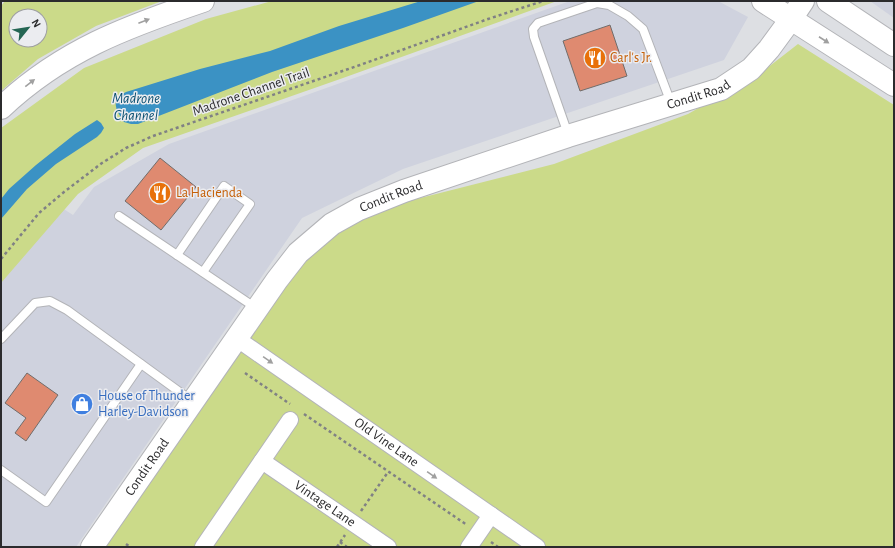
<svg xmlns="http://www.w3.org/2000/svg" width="895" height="548" viewBox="0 0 895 548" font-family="'Alegreya Sans',sans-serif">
<rect width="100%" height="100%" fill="#dddfe3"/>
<g fill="#cfd2de">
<polygon points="570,1 718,1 748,17 724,60 403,169 302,218 76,547 1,547 1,262 56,204 73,215 94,187 169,144"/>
<polygon points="870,1 894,1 894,18"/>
</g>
<g fill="#cbda89" fill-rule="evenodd">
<path d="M 5,1 L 162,1 L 96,26 L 38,59 L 1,91 L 1,6 ZM 16,16 L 40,16 L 40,40 L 16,40 Z"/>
<polygon points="272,1 557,1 343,78 143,148 78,194 1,283 1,128 84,68 206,19"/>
<polygon points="798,44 894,105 894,547 101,547 293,262 373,210 554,164 688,114 762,72"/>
</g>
<g fill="#3b92c4">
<path d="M 421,1 L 479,1 L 403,28 L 272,72 L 138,124 L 131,124 L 124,122 C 119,114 113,107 117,97 L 126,92 L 200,69 L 270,51 L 339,26 Z"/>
<polygon points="97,120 101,123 104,128 101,133 97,137 56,164 27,189 1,219 1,199 9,189 36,165 75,134"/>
</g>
<g fill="#df8a70" stroke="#716d6b">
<polygon points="610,25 627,76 580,91 563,41"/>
<polygon points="160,158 196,187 161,230 125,201"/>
<polygon points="27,373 58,395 26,441 15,433 26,418 5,403"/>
</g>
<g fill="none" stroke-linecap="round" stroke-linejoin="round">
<g stroke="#b3b4b8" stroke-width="10">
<g id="lane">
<polyline points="568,134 534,37 533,29 538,23 597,3 609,5 628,16 643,29 671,103"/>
<polyline points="119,216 256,308"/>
<polyline points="177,255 224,186 250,204 203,272"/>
<polyline points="1,339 35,303 50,301 67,310 192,401"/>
<polyline points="1,470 46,502 141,364"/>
</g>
</g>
<g stroke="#b3b4b8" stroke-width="18">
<g id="street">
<path id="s1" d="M 236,338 L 537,547"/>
<path id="s2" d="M 262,461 L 388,547"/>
<polyline points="203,547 290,420"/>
<polyline points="469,547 491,515"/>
</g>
</g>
<g stroke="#b3b4b8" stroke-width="24">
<g id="secondary">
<polyline points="763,1 894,85"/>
<polyline points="828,1 894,45"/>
<path id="s3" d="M 92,547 L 277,280 L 298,253 L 332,224 L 359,209 L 404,191 L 568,136 L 721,89 L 751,69 L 769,49 L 791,19 L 803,1"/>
</g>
</g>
<g stroke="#b3b4b8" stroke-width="24">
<path id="highway" d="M 1,108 C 61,51 126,27 203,1"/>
</g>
<g stroke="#808184" stroke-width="2.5" stroke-dasharray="3 3" stroke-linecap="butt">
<polyline points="1,259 39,213 64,192 102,163 126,148 153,136 360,65 488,19 543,1"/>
<polyline points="245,373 290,404"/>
<polyline points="304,414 467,525"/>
<polyline points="361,511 388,472"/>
<polyline points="340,542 347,547"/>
<polyline points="491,542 498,547"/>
<polyline points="126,544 130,547"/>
<polyline points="337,547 345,535"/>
</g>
<use href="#lane" stroke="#fff" stroke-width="8"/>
<use href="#street" stroke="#fff" stroke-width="16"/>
<use href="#secondary" stroke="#fff" stroke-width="22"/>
<use href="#highway" stroke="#fff" stroke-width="22"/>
</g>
<defs><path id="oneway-solid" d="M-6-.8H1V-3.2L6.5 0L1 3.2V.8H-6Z"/></defs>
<g fill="#a0a0a0">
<use href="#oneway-solid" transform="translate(144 21) rotate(-21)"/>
<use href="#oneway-solid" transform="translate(824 40) rotate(33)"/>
<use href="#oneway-solid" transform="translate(30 83) rotate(-38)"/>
<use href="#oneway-solid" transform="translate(268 360) rotate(35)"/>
<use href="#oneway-solid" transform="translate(432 475) rotate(35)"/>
</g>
<defs>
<g id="restaurant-disc" transform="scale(1.15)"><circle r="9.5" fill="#e8710a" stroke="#ebecf0"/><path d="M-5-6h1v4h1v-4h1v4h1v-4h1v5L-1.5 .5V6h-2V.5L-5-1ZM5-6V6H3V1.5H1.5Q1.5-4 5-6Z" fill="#fff"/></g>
<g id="shop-disc" transform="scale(1.15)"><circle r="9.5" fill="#3f7fe0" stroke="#ebecf0"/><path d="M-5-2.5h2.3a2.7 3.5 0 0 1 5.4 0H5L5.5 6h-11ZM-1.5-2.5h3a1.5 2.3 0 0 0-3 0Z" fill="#fff"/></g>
</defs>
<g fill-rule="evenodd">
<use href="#restaurant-disc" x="595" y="58"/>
<use href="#restaurant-disc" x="160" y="193"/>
<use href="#shop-disc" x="82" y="404"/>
</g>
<g text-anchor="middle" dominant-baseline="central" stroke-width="3" stroke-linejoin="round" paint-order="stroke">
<g font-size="14" fill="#c56008" stroke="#ebecf0" text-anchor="start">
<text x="610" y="58">Carl's Jr.</text>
<text x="176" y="193">La Hacienda</text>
</g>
<g font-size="14" fill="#2b2b2d" stroke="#ebecf0">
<text transform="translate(251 92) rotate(-19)">Madrone Channel Trail</text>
<text stroke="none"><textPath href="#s3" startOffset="793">Condit Road</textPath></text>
<text stroke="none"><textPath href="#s3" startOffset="469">Condit Road</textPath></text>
<text stroke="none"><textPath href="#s1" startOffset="183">Old Vine Lane</textPath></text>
<text stroke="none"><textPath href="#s3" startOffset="97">Condit Road</textPath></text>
<text stroke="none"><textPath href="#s2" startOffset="76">Vintage Lane</textPath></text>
</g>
<g font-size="14" fill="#366cbe" stroke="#ebecf0" text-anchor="start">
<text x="98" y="396">House of Thunder<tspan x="98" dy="16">Harley-Davidson</tspan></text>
</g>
<g font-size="15" font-style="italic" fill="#0a4f71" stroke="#ebecf0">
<text x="136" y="98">Madrone<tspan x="136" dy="17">Channel</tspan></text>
</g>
</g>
<rect width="895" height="548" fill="none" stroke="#2b2b2d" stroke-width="4"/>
<g transform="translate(28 28) rotate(60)"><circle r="19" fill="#ebecf0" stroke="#9e9fa2"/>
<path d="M0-3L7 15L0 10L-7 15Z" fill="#246553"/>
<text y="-6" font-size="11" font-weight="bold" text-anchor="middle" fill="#2b2b2d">N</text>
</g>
</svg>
